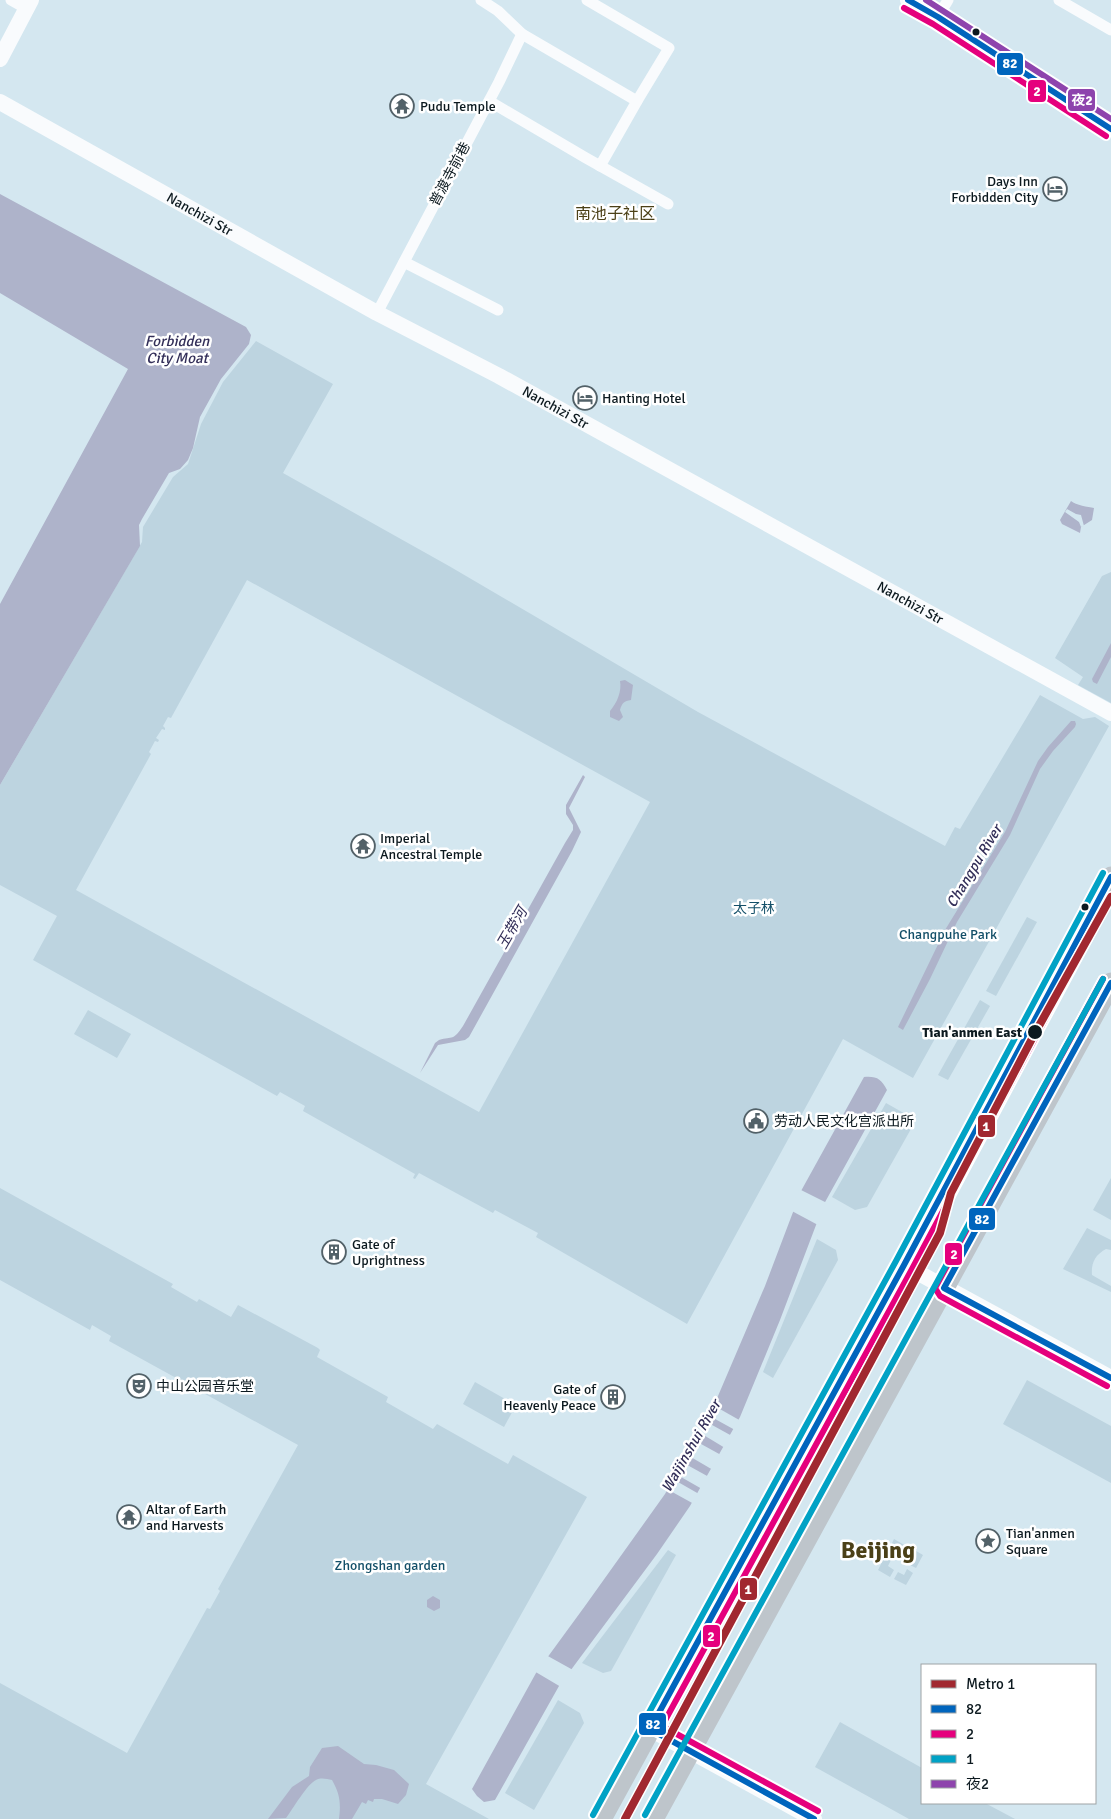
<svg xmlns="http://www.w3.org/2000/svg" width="1111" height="1819" viewBox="0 0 1111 1819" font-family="Signika,'Noto Sans SC',sans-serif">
<rect width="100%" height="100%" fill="#d4e7f0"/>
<g fill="#bdd4e0" fill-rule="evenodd">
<path d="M 256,341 L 333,384 L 283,473 L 449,566 L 698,712 L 945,846 L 955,827 L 960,829 L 1040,695 L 1083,719 L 1095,717 L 1109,726 L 913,1078 L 843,1039 L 687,1324 L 536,1237 L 538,1233 L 495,1210 L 493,1213 L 419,1173 L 415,1179 L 413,1178 L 415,1174 L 303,1111 L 305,1106 L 280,1092 L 277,1096 L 33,960 L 57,916 L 0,885 L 0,785 L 142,542 L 143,527 L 173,477 L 188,464 L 201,424 L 223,382 ZM 247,580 L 650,802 L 479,1112 L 76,890 L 151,754 L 149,752 L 155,741 L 158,742 L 159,740 L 156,738 L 162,729 L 165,730 L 165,728 L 163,726 L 168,717 L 171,718 Z"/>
<polygon points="1111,572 1111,703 1078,685 1083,677 1055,658 1102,576"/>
<polygon points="1027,917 1037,922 996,996 986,991"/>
<polygon points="980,1000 990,1006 948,1080 938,1075"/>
<polygon points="88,1010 131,1034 117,1058 74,1034"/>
<polygon points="886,1103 916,1120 867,1207 855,1210 832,1197"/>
<polygon points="1111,1178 1111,1220 1093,1210"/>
<polygon points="0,1188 173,1284 171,1287 197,1302 199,1299 231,1317 238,1305 318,1348 320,1350 317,1357 388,1397 386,1402 433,1429 437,1424 508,1464 513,1455 587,1497 426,1784 489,1819 0,1819 0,1683 127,1753 207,1608 210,1609 220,1591 218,1589 298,1445 109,1341 111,1336 92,1325 90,1330 0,1280"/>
<path d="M 1087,1228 L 1111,1240 L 1111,1250 L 1106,1249 C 1095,1255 1091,1263 1092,1275 L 1111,1286 L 1111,1292 L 1063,1269 Z"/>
<polygon points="817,1239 836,1250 838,1260 773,1378 763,1372"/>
<polygon points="1027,1380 1111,1426 1111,1483 1003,1424"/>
<polygon points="475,1382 516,1405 504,1427 463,1404"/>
<polygon points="894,1539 906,1546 903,1552 897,1549 893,1556 887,1553"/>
<polygon points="911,1548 923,1555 916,1568 910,1565 913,1558 907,1555"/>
<polygon points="668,1550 676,1555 611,1671 603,1673 582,1663"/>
<polygon points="885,1556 891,1560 888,1566 894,1570 890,1577 878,1570"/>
<polygon points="907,1569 913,1573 906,1585 894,1579 898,1572 904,1575"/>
<polygon points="558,1700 580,1713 584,1723 534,1810 505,1793"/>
<polygon points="840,1722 922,1768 922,1803 985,1803 1015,1819 909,1819 815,1767"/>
</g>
<g fill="#aeb3ca">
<polygon points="0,194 246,327 251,335 249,344 221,379 200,417 193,448 188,460 180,469 169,473 142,519 139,525 140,546 0,785 0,604 128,369 0,293"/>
<path d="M 1071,501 C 1076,505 1088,507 1094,508 L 1092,520 L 1081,527 L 1080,533 L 1062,524 L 1060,520 Z"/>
<polygon points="1111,643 1111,657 1097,684 1093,682 1092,679"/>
<path d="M 625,680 L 633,685 L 631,700 C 624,701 622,703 620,710 L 623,717 L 619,721 L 610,717 L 610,711 C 617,703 622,691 620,681 Z"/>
<polygon points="1071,721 1075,721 1076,724 1075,727 1053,751 1040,769 1010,835 957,922 930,979 903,1030 898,1027 945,930 1005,832 1038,761 1048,747"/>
<path d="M 583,775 L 585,777 L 569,808 L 581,832 L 572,851 L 469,1037 L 465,1040 L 438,1045 L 420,1073 L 435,1043 L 439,1040 C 453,1036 453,1041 463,1026 L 565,843 L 573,830 L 573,825 L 566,814 L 566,805 Z"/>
<path d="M 864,1077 C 877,1076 881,1079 887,1090 L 824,1204 L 780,1320 L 740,1417 L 690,1506 L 657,1554 L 559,1686 L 495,1800 L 484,1802 L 477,1796 L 472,1789 L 536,1673 L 585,1606 L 665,1494 L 715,1403 L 765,1286 L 801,1191 Z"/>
<polygon points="433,1596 440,1600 440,1608 434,1611 427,1607 427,1600"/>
<path d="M 338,1746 L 364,1764 L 376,1765 L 394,1770 L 409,1784 L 406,1795 L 398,1804 L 382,1799 L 374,1799 L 373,1802 L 368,1800 L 366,1804 L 362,1802 L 352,1819 L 339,1819 C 341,1803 340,1794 332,1780 C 327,1779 321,1777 316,1780 C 307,1784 293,1809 286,1818 L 268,1819 L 292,1787 L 309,1776 L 310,1767 L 322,1748 Z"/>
</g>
<g fill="#d4e7f0">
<polygon points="1067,509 1076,514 1081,515 1084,526 1081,527 1079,522 1065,512"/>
<polygon points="799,1189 827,1203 818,1225 790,1210"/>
<polygon points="711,1404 741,1421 735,1430 706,1414"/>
<polygon points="703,1420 732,1436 725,1448 697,1431"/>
<polygon points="692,1439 721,1455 713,1470 684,1453"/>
<polygon points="680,1461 709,1477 702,1489 674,1473"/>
<polygon points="671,1478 699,1494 694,1504 665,1488"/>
<polygon points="546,1655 573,1670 561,1687 534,1671"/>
</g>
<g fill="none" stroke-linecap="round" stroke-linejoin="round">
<g stroke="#f9fbfd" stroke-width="11">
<polyline points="11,0 27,9"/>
<polyline points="481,0 498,11 522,34 637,101 600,166"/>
<polyline points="587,0 669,48 637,101"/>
<polyline points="1059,0 1111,30"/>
<polyline points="938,17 948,0"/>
<polyline points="489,101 586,158 668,204"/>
<polyline points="404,262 498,310"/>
<polyline points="377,313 499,82 522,34"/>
</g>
<g stroke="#f9fbfd" stroke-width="16">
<polyline points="908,0 938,17 1111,129"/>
<polyline points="0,59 31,0"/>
<path id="s1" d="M 0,102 L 377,313 L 499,376 L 1111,713"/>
<polyline points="904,1265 1111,1378"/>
<polyline points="650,1729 814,1819"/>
</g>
<g stroke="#bec5cb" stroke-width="21">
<polyline points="601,1819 904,1265 1111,877"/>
<polyline points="653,1819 1111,983"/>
</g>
<g stroke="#fff" stroke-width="10">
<g id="bus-1">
<polyline points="908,0 938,17 1111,129"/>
<polyline points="1111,983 944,1288 1111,1378"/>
<polyline points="814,1819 650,1729 904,1265 1111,877"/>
</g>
</g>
<g stroke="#fff" stroke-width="10">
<g id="bus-2">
<polyline points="904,8 933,24 1106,136"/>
<polyline points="1103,979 935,1288 940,1296 1107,1386"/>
<polyline points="818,1811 662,1726 912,1269 1111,896"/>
</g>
</g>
<g stroke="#fff" stroke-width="10">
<g id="bus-3">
<polyline points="593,1815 896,1261 1103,873"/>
<polyline points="645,1815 1103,979"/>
</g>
</g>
<g stroke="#fff" stroke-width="10">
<polyline id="bus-4" points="926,0 1111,119"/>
</g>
<use href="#bus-1" stroke="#0065bd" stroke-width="6"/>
<use href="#bus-2" stroke="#e5007d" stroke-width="6"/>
<use href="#bus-3" stroke="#01a2c5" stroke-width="6"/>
<use href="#bus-4" stroke="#8e44ad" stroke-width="6"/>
<g stroke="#fff" stroke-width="11">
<polyline id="metro-1" points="625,1819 940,1233 951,1193 1035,1033 1111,897"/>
</g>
<use href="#metro-1" stroke="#a12830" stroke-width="8"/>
</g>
<defs>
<g id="temple-ring" transform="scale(1.25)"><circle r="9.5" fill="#fff" stroke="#526168" stroke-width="1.5"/><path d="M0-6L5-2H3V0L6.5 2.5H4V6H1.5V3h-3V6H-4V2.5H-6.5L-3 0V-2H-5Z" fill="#526168"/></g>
<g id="hotel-ring" transform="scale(1.25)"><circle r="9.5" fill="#fff" stroke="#526168" stroke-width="1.5"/><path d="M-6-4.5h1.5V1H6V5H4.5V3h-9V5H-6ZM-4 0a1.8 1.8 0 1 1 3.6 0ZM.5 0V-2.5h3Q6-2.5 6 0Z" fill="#526168"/></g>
<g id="civic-ring" transform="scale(1.25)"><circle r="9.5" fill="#fff" stroke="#526168" stroke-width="1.5"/><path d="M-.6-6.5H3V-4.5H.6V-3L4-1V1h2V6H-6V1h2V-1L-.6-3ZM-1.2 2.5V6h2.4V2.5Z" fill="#526168"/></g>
<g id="building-ring" transform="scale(1.25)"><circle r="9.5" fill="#fff" stroke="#526168" stroke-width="1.5"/><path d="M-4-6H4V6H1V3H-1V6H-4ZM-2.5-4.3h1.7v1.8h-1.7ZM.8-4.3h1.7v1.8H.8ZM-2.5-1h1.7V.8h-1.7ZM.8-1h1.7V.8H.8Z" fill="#526168"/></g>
<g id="theatre-ring" transform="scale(1.25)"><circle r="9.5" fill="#fff" stroke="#526168" stroke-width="1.5"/><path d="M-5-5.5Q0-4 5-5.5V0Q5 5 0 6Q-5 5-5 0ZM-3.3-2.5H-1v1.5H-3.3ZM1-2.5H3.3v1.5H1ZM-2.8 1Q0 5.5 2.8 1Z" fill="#526168"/></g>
<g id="sight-ring" transform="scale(1.25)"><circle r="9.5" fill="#fff" stroke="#526168" stroke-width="1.5"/><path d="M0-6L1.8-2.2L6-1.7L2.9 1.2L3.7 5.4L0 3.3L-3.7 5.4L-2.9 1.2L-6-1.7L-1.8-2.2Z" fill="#526168"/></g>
</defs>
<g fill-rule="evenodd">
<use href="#temple-ring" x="402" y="106"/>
<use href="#hotel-ring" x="1055" y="189"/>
<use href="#hotel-ring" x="585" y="398"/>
<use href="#temple-ring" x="363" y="846"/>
<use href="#civic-ring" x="756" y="1121"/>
<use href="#building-ring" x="334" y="1252"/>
<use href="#theatre-ring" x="139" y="1386"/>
<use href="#building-ring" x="613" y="1397"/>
<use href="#temple-ring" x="129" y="1517"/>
<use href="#sight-ring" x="988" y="1541"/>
</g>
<g fill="#0c191f" stroke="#fff" stroke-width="2">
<circle cx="976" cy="32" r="4.5"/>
<circle cx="1085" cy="907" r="4.5"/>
<circle cx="1035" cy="1032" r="8"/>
</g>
<g text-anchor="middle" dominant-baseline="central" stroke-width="5" stroke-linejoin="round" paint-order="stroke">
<g font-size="14" fill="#0c191f" stroke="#fff" text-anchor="start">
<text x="420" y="106">Pudu Temple</text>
<text x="1038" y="181" text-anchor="end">Days Inn<tspan x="1038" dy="16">Forbidden City</tspan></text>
<text x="602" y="398">Hanting Hotel</text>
<text x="380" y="838">Imperial<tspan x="380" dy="16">Ancestral Temple</tspan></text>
<text x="774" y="1121">劳动人民文化宫派出所</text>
<text x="352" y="1244">Gate of<tspan x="352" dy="16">Uprightness</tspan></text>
<text x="156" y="1386">中山公园音乐堂</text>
<text x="596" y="1389" text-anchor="end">Gate of<tspan x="596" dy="16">Heavenly Peace</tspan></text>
<text x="146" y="1509">Altar of Earth<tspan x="146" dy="16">and Harvests</tspan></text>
<text x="1006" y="1533">Tian'anmen<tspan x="1006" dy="16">Square</tspan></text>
</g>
<g font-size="14" fill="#0c191f" stroke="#fff">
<text transform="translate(450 174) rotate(-62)">普渡寺前巷</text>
<text stroke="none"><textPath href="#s1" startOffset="229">Nanchizi Str</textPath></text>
<text stroke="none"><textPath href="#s1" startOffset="634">Nanchizi Str</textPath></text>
<text stroke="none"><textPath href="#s1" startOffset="1039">Nanchizi Str</textPath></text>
</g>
<g font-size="14" fill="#134f68" stroke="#fff">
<text x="754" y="908">太子林</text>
<text x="948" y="934">Changpuhe Park</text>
<text x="390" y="1565">Zhongshan garden</text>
</g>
<g font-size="14" font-weight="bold" fill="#0c191f" stroke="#fff" text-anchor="end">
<text x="1022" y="1032">Tian'anmen East</text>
</g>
<g font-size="15" font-style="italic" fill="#322e58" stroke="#fff">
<text x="177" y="341">Forbidden<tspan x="177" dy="17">City Moat</tspan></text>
<text transform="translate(974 866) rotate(-59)">Changpu River</text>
<text transform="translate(512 928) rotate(-60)">玉带河</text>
<text transform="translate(691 1446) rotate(-60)">Waijinshui River</text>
</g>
<g font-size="16" fill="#4b4017" stroke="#fff">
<text x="615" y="214">南池子社区</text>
</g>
<g font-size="24" font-weight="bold" fill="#4b4017" stroke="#fff">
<text x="878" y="1550">Beijing</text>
</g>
</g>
<g stroke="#fff" stroke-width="2">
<rect x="996" y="52" width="28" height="24" rx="5" fill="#0065bd"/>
<rect x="1027" y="79" width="20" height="24" rx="5" fill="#e5007d"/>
<rect x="1067" y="88" width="29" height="24" rx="5" fill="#8e44ad"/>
<rect x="977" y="1114" width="19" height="24" rx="5" fill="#a12830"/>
<rect x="968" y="1207" width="28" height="24" rx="5" fill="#0065bd"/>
<rect x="944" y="1242" width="19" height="24" rx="5" fill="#e5007d"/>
<rect x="739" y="1577" width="19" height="24" rx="5" fill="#a12830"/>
<rect x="702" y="1624" width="19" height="24" rx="5" fill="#e5007d"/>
<rect x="638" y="1712" width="29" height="24" rx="5" fill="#0065bd"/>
</g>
<g font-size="14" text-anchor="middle" font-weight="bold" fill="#fff">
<text x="1010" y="68">82</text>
<text x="1037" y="96">2</text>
<text x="1082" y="105">夜2</text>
<text x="986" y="1131">1</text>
<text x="982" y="1224">82</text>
<text x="954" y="1259">2</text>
<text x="748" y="1594">1</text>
<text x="711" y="1641">2</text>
<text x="653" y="1729">82</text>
</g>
<rect x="921" y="1664" width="175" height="140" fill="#ffffff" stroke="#9ea3a5"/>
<rect x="931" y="1680" width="25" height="8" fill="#a12830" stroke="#9ea3a5"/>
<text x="966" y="1689" font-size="15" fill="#0c191f">Metro 1</text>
<rect x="931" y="1705" width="25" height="8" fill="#0065bd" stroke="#9ea3a5"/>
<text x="966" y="1714" font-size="15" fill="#0c191f">82</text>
<rect x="931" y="1730" width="25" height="8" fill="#e5007d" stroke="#9ea3a5"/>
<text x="966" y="1739" font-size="15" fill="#0c191f">2</text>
<rect x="931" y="1755" width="25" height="8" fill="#01a2c5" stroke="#9ea3a5"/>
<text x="966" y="1764" font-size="15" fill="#0c191f">1</text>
<rect x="931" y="1780" width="25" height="8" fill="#8e44ad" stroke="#9ea3a5"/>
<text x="966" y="1789" font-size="15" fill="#0c191f">夜2</text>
</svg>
